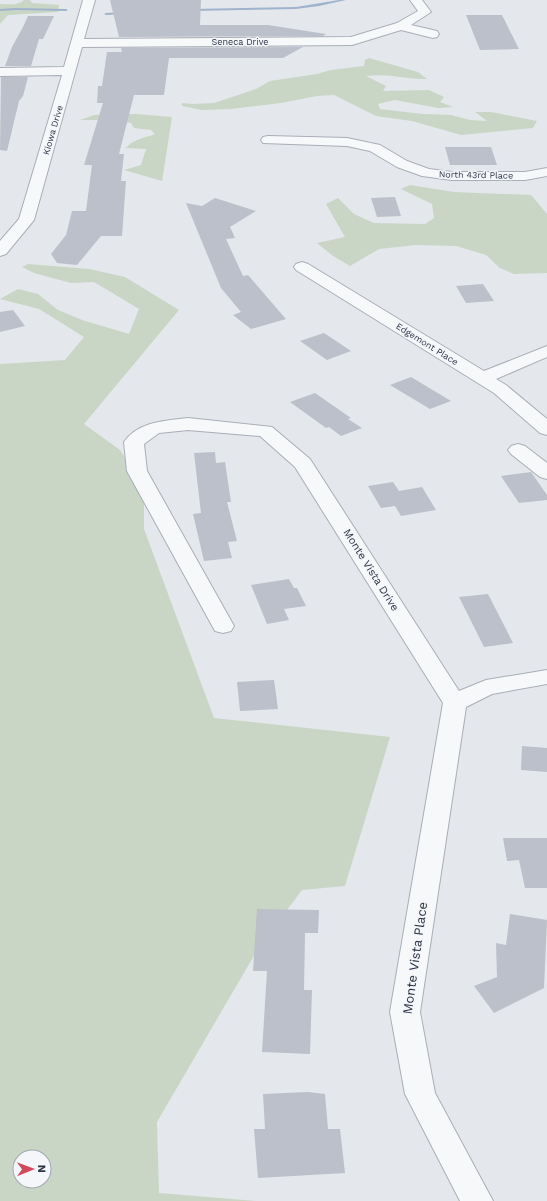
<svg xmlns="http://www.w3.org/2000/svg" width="547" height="1201" viewBox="0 0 547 1201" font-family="'Work Sans',sans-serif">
<rect width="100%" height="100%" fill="#e4e7ec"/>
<g fill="#c9d6c5" fill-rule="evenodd">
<path d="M 24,0 L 30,0 L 32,3 L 59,5 L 58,12 L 8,15 L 0,24 L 0,4 C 8,4 18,6 24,0 Z"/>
<path d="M 369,58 L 418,72 L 427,79 C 406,79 386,73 366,76 L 386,86 L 383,91 L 429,90 L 444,97 L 440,102 L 453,107 L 438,108 L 395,100 L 378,104 L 380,109 L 423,114 L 451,115 L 470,120 L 487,121 L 475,112 L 491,112 L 537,121 L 533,128 L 461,135 L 412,121 L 376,116 L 334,95 L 317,96 L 281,103 L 231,109 L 202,110 L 182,106 L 182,103 L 192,104 L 214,103 L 256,89 L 270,81 L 317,74 L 331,70 L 364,66 L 365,60 Z"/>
<path d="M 136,114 L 172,117 L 162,181 L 124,170 L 141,165 L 146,149 L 126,148 C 133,139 145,138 155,134 L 151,130 L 134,128 L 131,123 L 115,120 L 80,120 L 94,115 Z"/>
<polygon points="410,185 454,192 531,195 547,214 547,273 514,274 500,268 486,255 456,246 416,245 379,249 350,266 333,256 317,243 345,237 326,204 338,198 354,214 374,223 425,224 434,218 432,204 401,189"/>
<path d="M 28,264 L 89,269 L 125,277 L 179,310 L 84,424 L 120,450 L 144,486 L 144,529 L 214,718 L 390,737 L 345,886 L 302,890 L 259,947 L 157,1122 L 159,1193 L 256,1201 L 0,1201 L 0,364 L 65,360 L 84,337 L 39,309 L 0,299 L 18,289 L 38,294 L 58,310 L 82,320 L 129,334 L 139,309 L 94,282 L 71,283 L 34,273 L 22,267 ZM 20,1157 L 44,1157 L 44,1181 L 20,1181 Z"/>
</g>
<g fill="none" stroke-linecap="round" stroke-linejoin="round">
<g fill="#9fb4cc" fill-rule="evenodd">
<polygon points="339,0 346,0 319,6 296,9 192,11 190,10 192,9 296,7"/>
<polygon points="15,8 66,9 68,10 66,11 15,10 0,11 0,9"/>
<polygon points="122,12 123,12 123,14 106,15 104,14 106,13"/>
</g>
</g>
<g fill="#bbc0ca">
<polygon points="110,0 201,0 200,25 268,25 326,34 323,36 119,37"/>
<polygon points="466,15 502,15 519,49 480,50"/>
<polygon points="28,16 54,16 43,39 39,39 31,66 5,66 12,47 23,27"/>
<polygon points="303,47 283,58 169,58 164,95 134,95 119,154 124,154 121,181 126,181 122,236 101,236 77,265 57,263 51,254 66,235 72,211 86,211 92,165 84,165 103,103 97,103 98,86 102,86 107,52 122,52 121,48"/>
<polygon points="1,77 28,77 23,96 19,101 7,151 0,150"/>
<polygon points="445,147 491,147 497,165 450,165"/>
<polygon points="395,197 401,216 377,217 371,198"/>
<polygon points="215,198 256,211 230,227 235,238 226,239 243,276 248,275 286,319 251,329 233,315 241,312 221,288 186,203 202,206"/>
<polygon points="483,284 494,301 466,303 456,286"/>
<polygon points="13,310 25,326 0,332 0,312"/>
<polygon points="324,333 351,351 327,360 300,341"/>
<polygon points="411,377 451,401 430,409 390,385"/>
<polygon points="315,393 351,418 348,419 362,428 341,436 329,427 326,428 290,402"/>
<polygon points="215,452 216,463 225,462 231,502 227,502 237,541 228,542 232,558 204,561 193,514 201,513 194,453"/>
<polygon points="531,472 547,495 547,500 519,503 501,476"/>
<polygon points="393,482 399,491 422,487 436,510 401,516 395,506 381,508 368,486"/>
<polygon points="289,579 294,588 297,588 306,606 284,609 289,620 267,624 251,585"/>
<polygon points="488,594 513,643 484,647 459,597"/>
<polygon points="274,680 278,709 240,711 237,682"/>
<polygon points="522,746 547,748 547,772 521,770"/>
<polygon points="503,838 547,838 547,888 525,888 519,860 507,861"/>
<polygon points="257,909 319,910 318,933 305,933 304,990 312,990 310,1054 262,1052 267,971 253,971"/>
<polygon points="510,914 547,920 544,988 494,1013 474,986 497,977 496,943 506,945"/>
<polygon points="308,1092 325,1094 328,1129 340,1129 345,1173 258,1178 254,1129 265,1129 263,1094"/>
</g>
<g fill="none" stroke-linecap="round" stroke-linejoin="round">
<g stroke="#a9aeb7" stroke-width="2">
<g id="minor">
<polygon points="83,0 95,0 84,39 351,37 397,23 418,11 410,0 422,0 431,12 411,25 437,31 439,34 437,37 433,38 401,30 352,45 82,47 34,220 6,254 0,256 0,241 19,219 62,75 0,76 0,68 64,67"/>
<polygon points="268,136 347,138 380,145 407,161 429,169 452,172 525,172 547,168 547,176 525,180 452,180 422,176 397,167 370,151 347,146 263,143 261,140 263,137"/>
<polygon points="302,262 308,264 484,371 547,346 547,357 496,379 506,385 547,419 547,435 540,433 494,393 296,270 294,267 296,264"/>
<path d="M 188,418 L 272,427 L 310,459 L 459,691 L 486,680 L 547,670 L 547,684 L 492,694 L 466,707 L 420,1012 L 435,1093 L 493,1201 L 460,1201 L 405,1094 L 390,1012 L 443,703 L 295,467 L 260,436 L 188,430 L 159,433 L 144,444 L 147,471 L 234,626 L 231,631 L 223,633 L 215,631 L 127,471 L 124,442 C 139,421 165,421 188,418 Z"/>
<polygon points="518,444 525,446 547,463 547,479 540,477 511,454 508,450 511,446"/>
</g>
</g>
<use href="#minor" fill="#f7f8fa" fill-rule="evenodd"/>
</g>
<g text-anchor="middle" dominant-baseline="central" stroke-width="3" stroke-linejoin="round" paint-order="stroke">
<g font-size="9" fill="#2b3445" stroke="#f4f6f9">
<text x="240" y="42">Seneca Drive</text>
<text transform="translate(53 130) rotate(-74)">Kiowa Drive</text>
<text transform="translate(476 175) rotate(1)">North 43rd Place</text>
<text transform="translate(427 344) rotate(32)">Edgemont Place</text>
</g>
<g font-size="11" fill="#2b3445" stroke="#f4f6f9">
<text transform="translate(371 570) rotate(58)">Monte Vista Drive</text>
</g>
<g font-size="13" fill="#2b3445" stroke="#f4f6f9">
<text transform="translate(415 958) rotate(-82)">Monte Vista Place</text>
</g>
</g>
<g transform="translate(32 1169) rotate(89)"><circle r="19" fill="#f4f6f9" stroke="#a4a8b1"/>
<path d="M0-3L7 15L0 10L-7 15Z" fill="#d1495b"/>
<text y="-6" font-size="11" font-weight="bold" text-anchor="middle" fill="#2b3445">N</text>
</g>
</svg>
